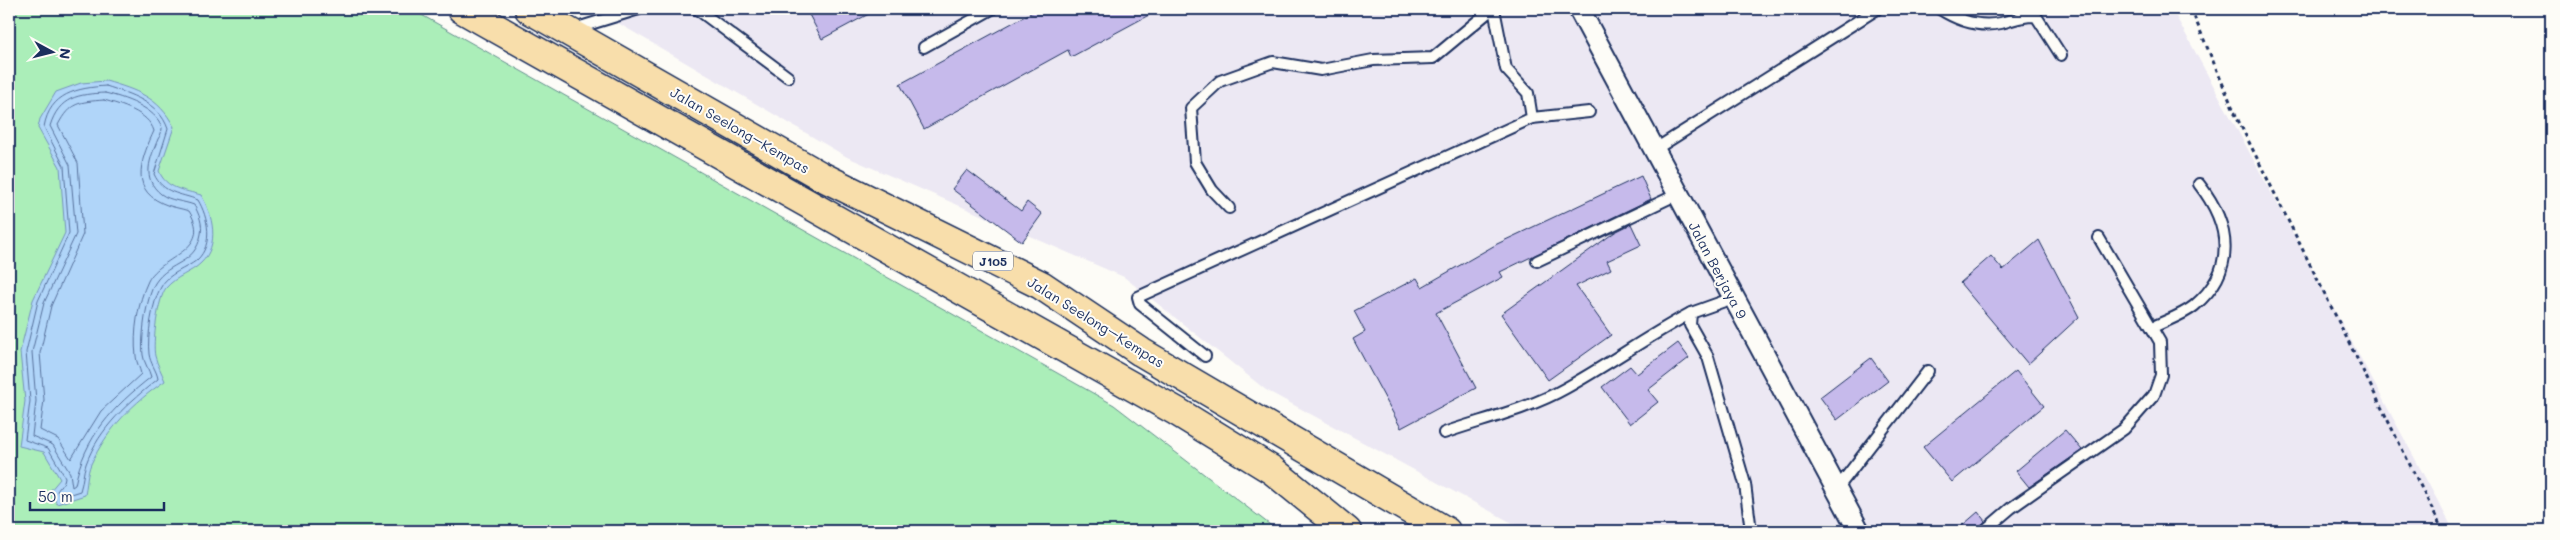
<svg xmlns="http://www.w3.org/2000/svg" width="2560" height="540" viewBox="0 0 2560 540" font-family="Mali,sans-serif">
<rect width="100%" height="100%" fill="#fdfcf7"/>
<filter id="ink" filterUnits="userSpaceOnUse"><feTurbulence type="fractalNoise" baseFrequency=".02" numOctaves="2"/><feDisplacementMap in="SourceGraphic" scale="10" xChannelSelector="R" yChannelSelector="G"/><feConvolveMatrix kernelMatrix="1 2 1 2 8 2 1 2 1" color-interpolation-filters="sRGB"/></filter>
<g filter="url(#ink)">
<polygon fill="#ece8f3" points="594,9 2172,9 2454,531 1527,531 1266,390 1124,277 847,157"/>
<polygon fill="#abeeb9" stroke="#638e8c" points="9,9 411,9 1114,405 1278,531 9,531"/>
<path fill="#b0d5f9" stroke="#7493bb" d="M 106,81 C 136,90 159,97 174,127 L 159,171 C 166,189 184,190 201,195 C 213,215 220,245 201,263 C 191,273 176,276 166,288 C 158,298 152,343 155,356 C 157,364 162,373 165,381 C 134,402 107,429 91,464 C 87,473 87,485 85,495 L 57,504 L 50,491 L 60,479 L 44,452 L 19,446 L 25,401 L 20,352 L 33,300 L 65,233 L 60,167 L 38,128 L 40,119 L 56,92 L 81,83 Z"/>
<g fill="none" stroke-linecap="round" stroke-linejoin="round">
<g stroke="#57719c" stroke-width="1">
<path d="M 106,86 C 130,94 159,102 168,129 L 154,174 C 163,194 180,193 198,200 C 208,217 214,244 197,260 C 186,269 168,273 161,287 C 152,302 147,337 149,354 C 150,363 157,371 158,379 C 129,402 99,428 86,464 C 83,472 83,482 80,491 L 61,497 L 57,491 L 64,482 L 65,477 L 48,448 L 25,440 L 30,401 L 26,352 L 38,301 L 69,233 L 64,166 L 44,127 C 50,93 77,88 106,86 Z"/>
<path d="M 105,93 C 122,97 157,108 162,128 C 162,132 160,136 158,139 C 150,159 141,178 161,194 C 170,201 184,201 194,205 C 199,214 203,224 201,234 C 195,266 170,260 155,283 C 146,299 141,336 143,355 C 144,363 149,369 151,377 C 114,406 84,437 75,485 L 72,487 L 70,473 L 53,445 L 32,436 L 36,401 L 32,352 L 44,303 L 76,234 L 70,165 L 50,126 C 59,97 78,94 105,93 Z"/>
<path d="M 104,100 C 121,105 148,112 154,131 C 143,155 128,188 162,203 C 170,207 180,208 189,211 C 214,251 161,255 148,281 C 138,302 133,333 136,356 C 136,362 140,368 141,374 L 101,411 L 71,459 L 58,439 L 40,430 L 44,400 L 40,353 L 51,306 L 83,234 L 78,163 L 58,125 C 70,102 79,102 104,100 Z"/>
</g>
</g>
<g fill="#c6baeb" stroke="#1b2f5e">
<polygon points="806,9 878,9 822,39"/>
<polygon points="1038,9 1160,9 1071,57 1068,50 924,129 900,84"/>
<polygon points="967,170 1021,211 1027,202 1042,214 1022,242 952,189"/>
<polygon points="1641,176 1651,199 1500,272 1503,277 1436,313 1476,388 1401,428 1353,339 1365,332 1354,311 1417,278 1422,287 1497,244"/>
<polygon points="1631,224 1641,245 1607,261 1611,269 1576,286 1611,335 1548,380 1501,314 1615,232"/>
<polygon points="2039,240 2079,317 2028,364 1960,283 1991,256 2003,270"/>
<polygon points="1678,343 1689,358 1648,390 1658,402 1630,424 1602,387 1630,366 1637,374"/>
<polygon points="1871,358 1888,381 1837,420 1820,397"/>
<polygon points="2016,371 2044,406 1952,482 1923,447"/>
<polygon points="2065,430 2082,450 2029,487 2016,471"/>
<polygon points="1978,512 1985,521 1977,531 1956,531"/>
</g>
<g fill="none" stroke-linecap="round" stroke-linejoin="round">
<g stroke="#1b2f5e" stroke-width="14">
<g id="service">
<polyline points="697,9 788,77"/>
<path d="M 1940,9 C 1959,21 1979,28 2001,23 C 2014,20 2022,15 2036,16 L 2061,55"/>
<polyline points="574,29 639,9"/>
<polyline points="924,47 992,9"/>
<polyline points="1532,118 1589,112"/>
<polyline points="1654,150 1877,9"/>
<polyline points="1229,208 1212,190 1195,162 1191,108 1220,81 1273,62 1321,70 1373,60 1433,58 1492,9"/>
<polyline points="1537,261 1678,194"/>
<polyline points="1733,298 1691,313 1690,325 1708,357 1745,484 1751,531"/>
<path d="M 2153,327 C 2165,321 2183,315 2194,306 C 2237,270 2231,225 2199,184"/>
<polyline points="1205,356 1140,304 1138,297 1532,118 1528,93 1506,69 1494,9"/>
<path d="M 1444,433 C 1484,419 1529,409 1566,388 C 1609,364 1648,336 1691,313"/>
<polyline points="1836,490 1928,371"/>
<polyline points="1984,531 2011,508 2124,429 2154,395 2161,375 2160,342 2099,238"/>
</g>
</g>
<g stroke="#1b2f5e" stroke-width="24">
<polyline id="minor" points="1579,9 1859,531"/>
</g>
<g stroke="#1b2f5e" stroke-width="31">
<g id="primary">
<polyline points="462,9 1176,411 1272,470 1347,531"/>
<polyline points="529,9 819,175 1041,285 1141,352 1446,531"/>
</g>
</g>
<polyline stroke="#1b2f5e" stroke-width="3" stroke-dasharray="4 4" stroke-linecap="butt" points="2191,9 2237,118 2443,531"/>
<use href="#service" stroke="#fdfcf7" stroke-width="10"/>
<use href="#minor" stroke="#fdfcf7" stroke-width="20"/>
<use href="#primary" stroke="#f8deab" stroke-width="28"/>
</g>
</g>
<g text-anchor="middle" dominant-baseline="central" stroke-width="4" stroke-linejoin="round" paint-order="stroke">
<rect fill="#fdfcf7" stroke="#5f6c8c" stroke-width="1" x="973" y="251.5" width="40" height="19" rx="4"/>
<g font-size="12" font-weight="bold" fill="#1b2f5e">
<text x="993" y="261">J105</text>
</g>
<g font-size="14" fill="#1b2f5e" stroke="#fdfcf7">
<text transform="translate(740 130) rotate(30)">Jalan Seelong–Kempas</text>
<text transform="translate(1718 270) rotate(62)">Jalan Berjaya 9</text>
<text transform="translate(1096 322) rotate(32)">Jalan Seelong–Kempas</text>
</g>
</g>
<rect width="2560" height="540" fill="none" stroke="#fdfcf7" stroke-width="30"/>
<rect x="15" y="15" width="2530" height="510" fill="none" stroke="#1b2f5e" stroke-width="2" filter="url(#ink)"/>
<g transform="translate(52 52) rotate(97)" stroke="#fdfcf7" stroke-width="4" paint-order="stroke">
<path d="M0-4L9 19L0 12L-9 19Z" fill="#1b2f5e"/>
<text y="-8" font-size="14" font-weight="bold" text-anchor="middle" fill="#1b2f5e">N</text>
</g>
<path d="M30 502v8h134v-8" fill="none" stroke="#1b2f5e" stroke-width="2.5"/>
<text x="38" y="502" font-size="15" fill="#1b2f5e" stroke="#fdfcf7" stroke-width="4" paint-order="stroke">50 m</text>
</svg>
